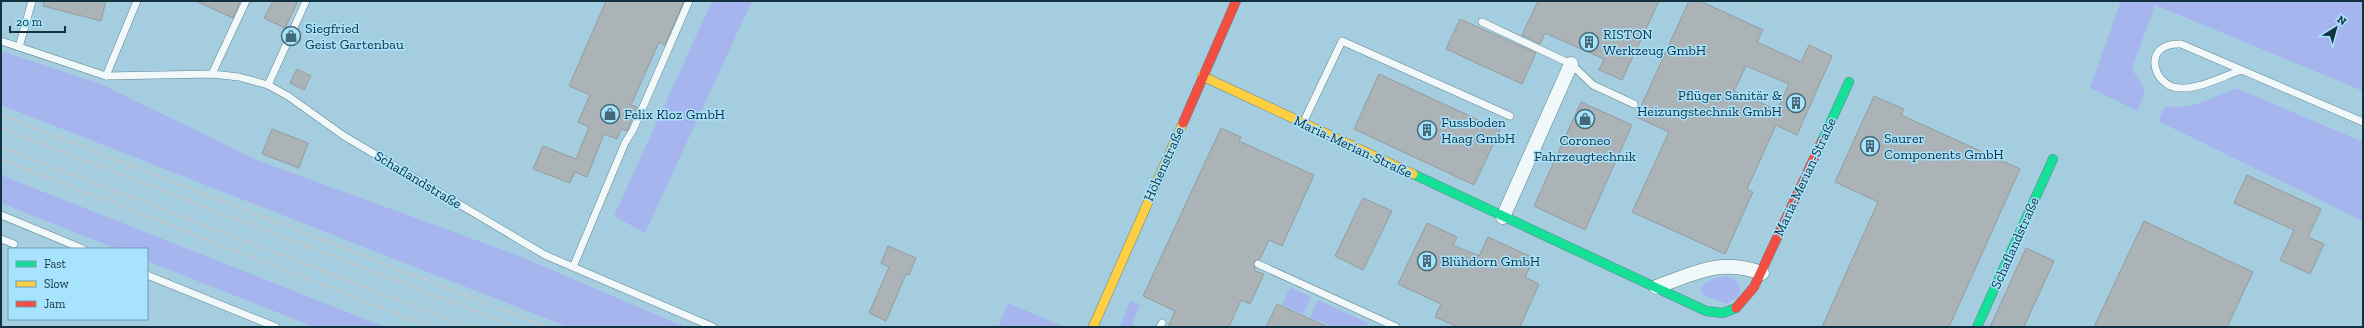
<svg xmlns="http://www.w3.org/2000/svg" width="2364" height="328" viewBox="0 0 2364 328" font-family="'Zilla Slab',serif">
<rect width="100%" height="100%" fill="#a4cee0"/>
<g fill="#a7b5ef">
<polygon points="712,1 752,1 645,233 614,216"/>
<polygon points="2121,1 2363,1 2363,91 2155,5 2132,69 2145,90 2138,111 2090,88"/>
<polygon points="1,51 101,84 257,160 517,255 685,327 568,327 1,105"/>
<path d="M 2236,88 L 2363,142 L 2363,221 L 2158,121 L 2165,106 C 2190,111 2213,97 2236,88 Z"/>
<polygon points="1,175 385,327 314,327 147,261 147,249 117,249 1,203"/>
<path d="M 1727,276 C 1737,279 1742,285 1739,296 L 1726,304 L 1702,294 L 1701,288 L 1704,284 L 1715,278 Z"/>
<polygon points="1290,287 1311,297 1303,314 1282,305"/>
<polygon points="1318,300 1368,323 1366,327 1333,327 1310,317"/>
<polygon points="1130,301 1140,305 1131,327 1120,327"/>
<polygon points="1008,303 1060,325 1060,327 998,327"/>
</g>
<g fill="#acb3b6" stroke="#959c9f" fill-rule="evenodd">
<polygon points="44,1 106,1 101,21 43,6"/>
<polygon points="196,1 240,1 233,18"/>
<polygon points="273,1 298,1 285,28 264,18"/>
<polygon points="606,1 684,1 665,45 659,42 631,105 637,107 627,131 621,129 617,139 604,134 587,177 575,172 570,183 533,169 543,146 576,159 589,127 578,122 590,95 569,86"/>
<polygon points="1538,1 1659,1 1622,80 1599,70 1604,59 1545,33 1540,44 1522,35"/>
<path d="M 1689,1 L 1700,1 L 1763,30 L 1757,42 L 1801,62 L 1809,45 L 1832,56 L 1797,135 L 1776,125 L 1747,189 L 1753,192 L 1725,254 L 1632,212 L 1669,132 L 1636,117 ZM 1746,66 L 1789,84 L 1777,110 L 1734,91 Z"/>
<polygon points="1460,19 1536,53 1522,84 1446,49"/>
<polygon points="297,69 311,76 304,90 290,83"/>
<polygon points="1379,74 1500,130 1474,185 1354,129"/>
<polygon points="1874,96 1904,109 1901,115 2020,169 1949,327 1822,327 1878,202 1835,182"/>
<polygon points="1581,102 1632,125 1585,230 1534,206"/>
<polygon points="1221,128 1241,137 1239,141 1314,175 1282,246 1269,240 1260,259 1254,262 1255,271 1264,274 1250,304 1241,300 1229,327 1168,327 1175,311 1143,296"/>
<polygon points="272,129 308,143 299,168 262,154"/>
<polygon points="2247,175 2321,209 2308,237 2324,244 2310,274 2280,260 2294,230 2234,203"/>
<polygon points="1363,198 1392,211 1363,270 1335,256"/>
<polygon points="2144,221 2253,272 2227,327 2094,327"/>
<polygon points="1427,223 1457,237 1453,245 1479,256 1488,237 1534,258 1525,277 1539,284 1520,327 1458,327 1435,317 1441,304 1398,284"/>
<polygon points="888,246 916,258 909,275 906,274 886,321 869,313 889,267 881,263"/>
<polygon points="2026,248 2054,261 2024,327 1990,327"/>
<polygon points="1277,304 1328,327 1266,327"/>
</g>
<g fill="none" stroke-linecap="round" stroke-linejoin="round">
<g stroke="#63828f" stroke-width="8">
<g id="lane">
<polyline points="1482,22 1571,64 1593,85 1634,104"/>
<polyline points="1,41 106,76 212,74 239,77 268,85 288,96 344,136 545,255 713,327"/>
<polyline points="19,47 32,1"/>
<path d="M 2242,70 C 2223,76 2200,89 2180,88 C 2152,87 2141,42 2181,44 L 2363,122"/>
<polyline points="212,74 246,1"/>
<polyline points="106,76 137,1"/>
<polyline points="268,85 306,1"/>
<polyline points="1303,123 1342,41 1510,116"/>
<polyline points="1,215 83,249"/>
<polyline points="1,239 14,244"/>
<polyline points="1258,264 1396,327"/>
<polyline points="573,267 625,143 633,130 689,1"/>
<polyline points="147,275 276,327"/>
<polyline points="1160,327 1162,323"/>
</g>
</g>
<g stroke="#63828f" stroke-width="15">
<g id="street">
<polyline points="1503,217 1571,64"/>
<path d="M 1656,287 C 1696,273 1720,258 1762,273"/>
</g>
</g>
<g stroke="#63828f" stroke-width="10">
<g id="fast">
<polyline points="1822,141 1849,82"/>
<polyline points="1413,174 1706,311 1723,313 1736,308"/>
<polyline points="1977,327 2053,159"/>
</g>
</g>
<g stroke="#63828f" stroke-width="10">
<g id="slow">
<polyline points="1202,76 1413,174"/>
<polyline points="1093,327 1183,123"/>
</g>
</g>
<g stroke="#63828f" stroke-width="10">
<g id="jam">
<polyline points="1183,123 1236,1"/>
<polyline points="1736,308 1754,287 1822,141"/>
</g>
</g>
<g stroke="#becbd1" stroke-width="2.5" stroke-dasharray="1 3" stroke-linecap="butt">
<polyline points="971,1 1084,50 1118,72 1173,99"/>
<polyline points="1742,1 2037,151"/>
<polyline points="2060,142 2118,1"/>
<polyline points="2070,168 2363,319"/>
</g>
<use href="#lane" stroke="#f1f8fa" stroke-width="7"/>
<use href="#street" stroke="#f1f8fa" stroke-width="14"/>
<use href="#fast" stroke="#16e098" stroke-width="9"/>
<use href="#slow" stroke="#ffcf43" stroke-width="9"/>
<use href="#jam" stroke="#f24e42" stroke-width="9"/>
<g stroke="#bdc9ce" stroke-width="3" stroke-dasharray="6 3" stroke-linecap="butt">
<polyline points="1,115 547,327"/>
<polyline points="1,128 517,327"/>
<polyline points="1,147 469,327"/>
<polyline points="1,159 431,327"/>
</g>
</g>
<defs>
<g id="shop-ring" transform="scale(1)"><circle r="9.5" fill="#a8e3fd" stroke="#456977" stroke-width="1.5"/><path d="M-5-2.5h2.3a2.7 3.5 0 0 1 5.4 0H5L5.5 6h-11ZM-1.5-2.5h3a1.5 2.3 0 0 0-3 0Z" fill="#456977"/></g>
<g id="building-ring" transform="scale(1)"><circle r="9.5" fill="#a8e3fd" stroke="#456977" stroke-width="1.5"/><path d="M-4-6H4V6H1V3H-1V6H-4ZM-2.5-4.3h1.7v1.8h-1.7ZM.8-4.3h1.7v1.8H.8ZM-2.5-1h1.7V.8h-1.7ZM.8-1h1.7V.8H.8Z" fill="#456977"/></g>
</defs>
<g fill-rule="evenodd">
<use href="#shop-ring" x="291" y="36"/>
<use href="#building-ring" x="1589" y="42"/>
<use href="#building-ring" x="1796" y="103"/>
<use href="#shop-ring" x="610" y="114"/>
<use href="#shop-ring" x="1585" y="119"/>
<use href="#building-ring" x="1427" y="130"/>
<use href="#building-ring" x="1870" y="146"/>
<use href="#building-ring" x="1427" y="261"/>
</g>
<g text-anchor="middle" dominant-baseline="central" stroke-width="3" stroke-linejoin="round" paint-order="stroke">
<g font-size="14" fill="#12323f" stroke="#a8e3fd" text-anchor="start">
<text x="305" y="28">Siegfried<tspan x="305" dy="16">Geist Gartenbau</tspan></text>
<text x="1603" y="34">RISTON<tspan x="1603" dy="16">Werkzeug GmbH</tspan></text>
<text x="1782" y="95" text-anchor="end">Pflüger Sanitär &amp;<tspan x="1782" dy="16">Heizungstechnik GmbH</tspan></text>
<text x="624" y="114">Felix Kloz GmbH</text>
<text x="1441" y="122">Fussboden<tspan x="1441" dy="16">Haag GmbH</tspan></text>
<text x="1884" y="138">Saurer<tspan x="1884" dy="16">Components GmbH</tspan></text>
<text x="1585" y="140" text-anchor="middle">Coroneo<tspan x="1585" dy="16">Fahrzeugtechnik</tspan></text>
<text x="1441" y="261">Blühdorn GmbH</text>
</g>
<g font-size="14" fill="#12323f" stroke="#a8e3fd">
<text transform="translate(1353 147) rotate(25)">Maria-Merian-Straße</text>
<text transform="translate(1164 164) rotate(-66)">Höhenstraße</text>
<text transform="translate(1805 177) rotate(-65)">Maria-Merian-Straße</text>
<text transform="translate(418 180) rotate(31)">Schaflandstraße</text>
<text transform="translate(2015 243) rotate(-66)">Schaflandstraße</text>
</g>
</g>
<rect width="2364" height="328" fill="none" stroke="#12323f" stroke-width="4"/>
<rect x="8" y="248" width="140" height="72" fill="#a8e3fd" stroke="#6c9cb1"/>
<rect x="16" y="261" width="20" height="6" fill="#16e098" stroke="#6c9cb1"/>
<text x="44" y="268" font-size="12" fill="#12323f">Fast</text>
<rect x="16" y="281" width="20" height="6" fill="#ffcf43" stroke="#6c9cb1"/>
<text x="44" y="288" font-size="12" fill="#12323f">Slow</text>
<rect x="16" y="301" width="20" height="6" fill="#f24e42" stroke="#6c9cb1"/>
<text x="44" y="308" font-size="12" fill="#12323f">Jam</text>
<g transform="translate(2336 28) rotate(37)" stroke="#a8e3fd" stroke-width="3" paint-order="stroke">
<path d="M0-3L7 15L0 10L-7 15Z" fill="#12323f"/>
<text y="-6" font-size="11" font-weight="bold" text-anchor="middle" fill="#12323f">N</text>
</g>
<path d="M10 26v6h55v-6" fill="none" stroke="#12323f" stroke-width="2"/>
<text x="16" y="26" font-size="12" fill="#12323f" stroke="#a8e3fd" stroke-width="3" paint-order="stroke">20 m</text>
</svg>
